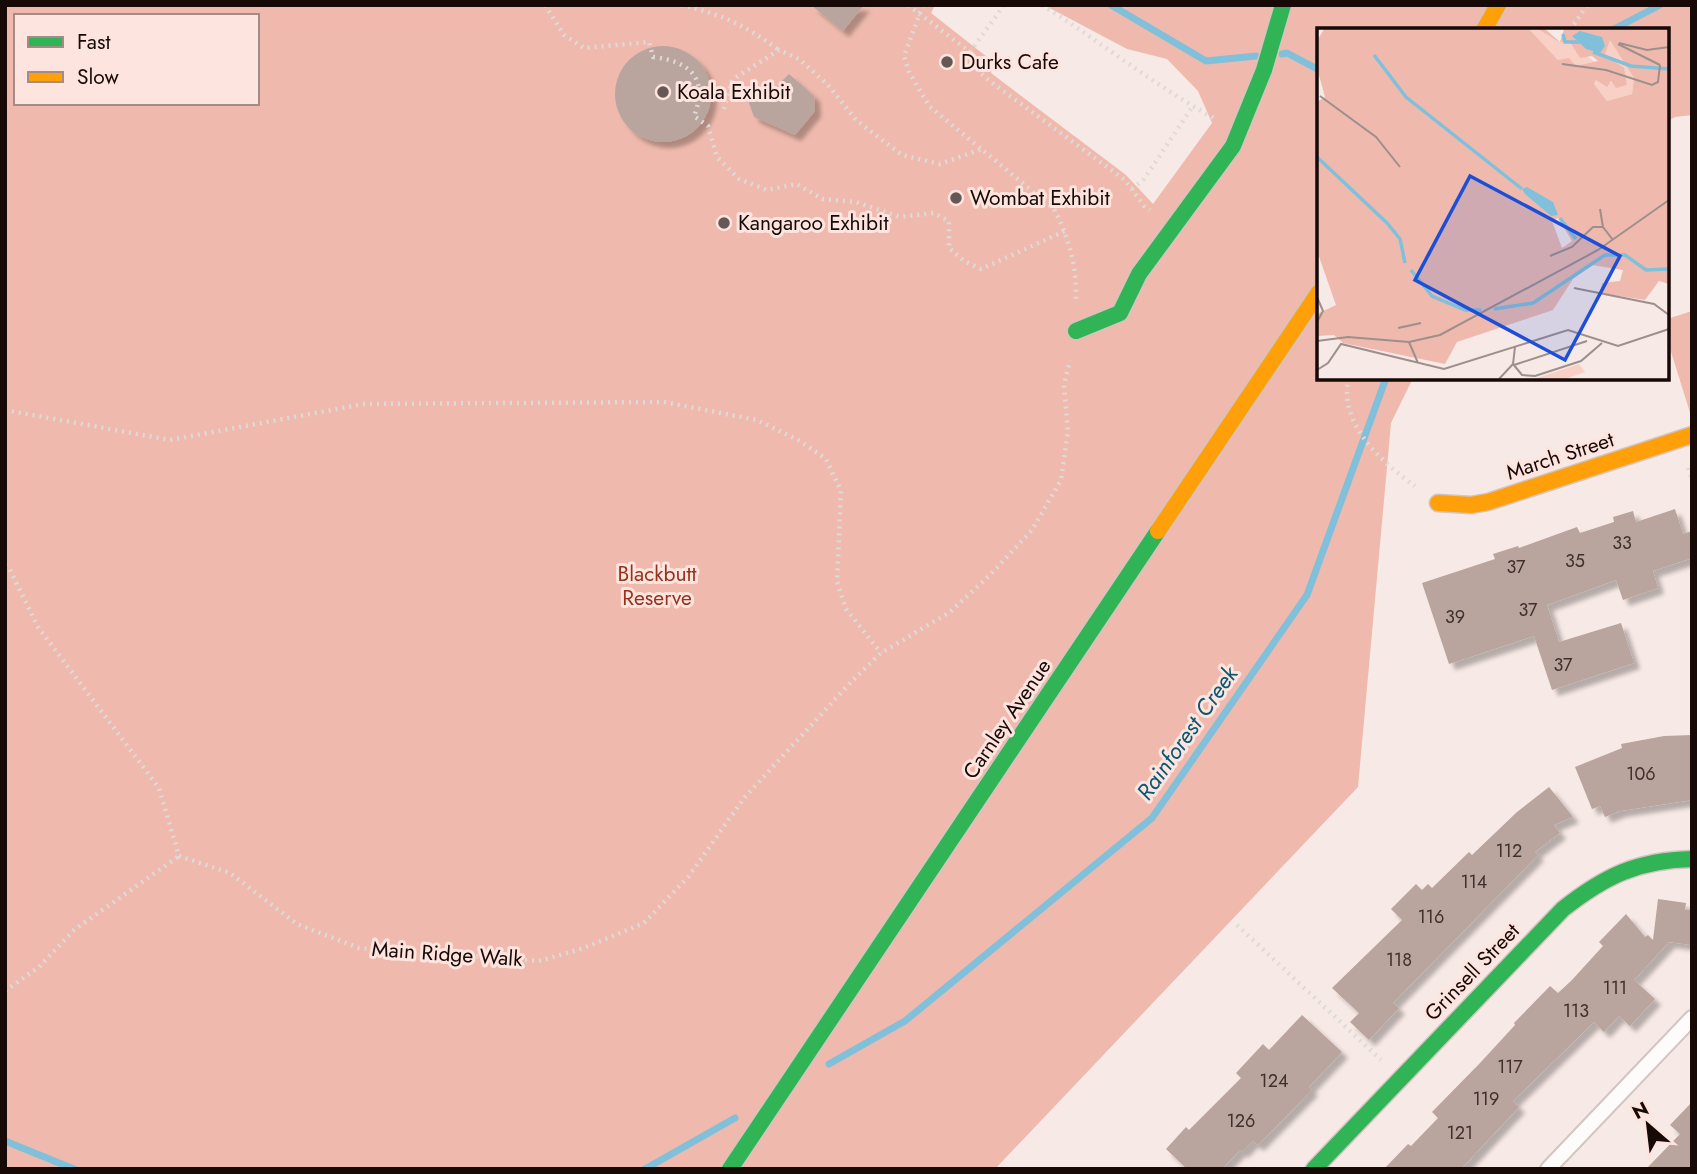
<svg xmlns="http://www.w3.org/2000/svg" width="1697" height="1174" viewBox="0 0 1697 1174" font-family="Jost,sans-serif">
<defs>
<filter id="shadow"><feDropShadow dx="6" dy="6" stdDeviation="2" flood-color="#0004"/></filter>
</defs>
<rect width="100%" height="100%" fill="#f7e9e5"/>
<g fill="#efbaad" fill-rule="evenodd">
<path d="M 5,5 L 935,5 L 931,13 L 996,64 L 991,73 L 1126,175 L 1153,204 L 1212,123 L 1198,91 L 1167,59 L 1127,49 L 1044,5 L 1692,5 L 1692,115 L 1675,117 L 1667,122 L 1667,30 L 1319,30 L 1319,378 L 1413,378 L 1391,423 L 1358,787 L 995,1169 L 5,1169 ZM 16,16 L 257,16 L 257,103 L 16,103 Z"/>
<polygon points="1692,311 1692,419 1667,339 1667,319"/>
</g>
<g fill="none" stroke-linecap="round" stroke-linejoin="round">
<g stroke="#81c0da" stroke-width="7">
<polyline points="1111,5 1206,61 1256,56"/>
<polyline points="1612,30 1660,5"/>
<polyline points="1282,54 1287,53 1319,70"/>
<polyline points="829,1064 905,1021 1152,818 1307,595 1386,378"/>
<polyline points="5,1141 74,1169"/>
<polyline points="645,1169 735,1118"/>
</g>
</g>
<g fill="#b9a49e" filter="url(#shadow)">
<polygon points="811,5 864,5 843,31"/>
<circle cx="663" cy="94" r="48"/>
<polygon points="789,74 814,96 815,111 795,135 754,117 748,100 769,94"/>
<polygon points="1675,509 1683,534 1692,531 1692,558 1653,571 1658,588 1623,600 1616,580 1547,605 1559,642 1621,623 1634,663 1552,690 1534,636 1449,664 1422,583 1495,559 1493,554 1518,546 1519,548 1577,527 1580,533 1614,522 1613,517 1633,511 1636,522"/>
<polygon points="1692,735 1692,800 1620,811 1605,817 1600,806 1592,809 1575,767 1622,748 1621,744 1664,736"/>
<polygon points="1549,787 1573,817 1554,825 1560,833 1535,852 1538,855 1393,1003 1399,1008 1369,1040 1350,1022 1359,1013 1332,988 1402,920 1391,909 1416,884 1422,890 1428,884 1432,888 1469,852 1472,855 1517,812"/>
<polygon points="1658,899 1686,903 1685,910 1692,910 1692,945 1669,942 1634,980 1655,999 1630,1026 1619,1016 1604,1032 1594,1022 1513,1101 1519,1107 1461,1169 1384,1169 1408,1144 1411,1146 1438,1118 1432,1112 1480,1063 1515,1025 1514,1023 1550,986 1558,993 1571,981 1603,946 1599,942 1626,914 1645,937 1648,935 1653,940"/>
<polygon points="1302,1015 1342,1052 1309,1087 1312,1090 1258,1145 1253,1141 1242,1152 1240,1150 1222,1169 1187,1169 1166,1149 1186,1127 1189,1130 1241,1078 1236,1073 1263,1044 1269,1050"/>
<polygon points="1692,1102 1692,1169 1646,1169 1680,1134 1670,1125"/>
</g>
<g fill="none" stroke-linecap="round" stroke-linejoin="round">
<g stroke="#d2c4c0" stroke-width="18">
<polyline id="lane" points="1548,1169 1692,1018"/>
</g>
<g stroke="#d2c4c0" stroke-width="19">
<g id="fast">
<polyline points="1076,331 1120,313 1139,274 1233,146 1264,70 1283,5"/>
<polyline points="730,1169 1158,531"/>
<path d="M 1314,1169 L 1563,909 C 1605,876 1638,860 1692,859"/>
</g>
</g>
<g stroke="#d2c4c0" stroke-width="19">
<g id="slow">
<polyline points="1484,30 1498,5"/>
<polyline points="1438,503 1471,505 1488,502 1692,435"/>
<polyline points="1158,531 1319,292"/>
</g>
</g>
<g stroke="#dedad8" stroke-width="4.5" stroke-dasharray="2 5" stroke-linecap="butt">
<path d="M 545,5 L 564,35 L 584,48 L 649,42 L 653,57 C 690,61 709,79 694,116 L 708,126 L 717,157 L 739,179 L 767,190 L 797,184 L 822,199 L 856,202 L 900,217 L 934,213 L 949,221 L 949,248 L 964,261 L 981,269 L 1065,231"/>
<path d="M 681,5 C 722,14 744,25 779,50"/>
<polyline points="908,5 970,52"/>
<path d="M 923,5 L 904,56 L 909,72 L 929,106 L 1054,209 C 1069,238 1077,267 1076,299"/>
<polyline points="1004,5 970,52 973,66 991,82 1125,180 1144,206 1150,210"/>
<path d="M 1042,5 C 1100,41 1153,85 1214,118"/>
<polyline points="1570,30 1587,5"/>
<polyline points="724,109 732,80 779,50 799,59 828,85 857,121 902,155 940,164 982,149"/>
<polyline points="1132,189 1144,179 1193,106"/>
<path d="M 1349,378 C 1337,422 1382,463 1415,486"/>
<polyline points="5,410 170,440 364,404 664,402 757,420 800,441 826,459 841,491 837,582 846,609 881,653"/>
<polyline points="1688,468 1692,480"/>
<polyline points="5,565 9,568 38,627 159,788 179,856 230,873 297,924 359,948 539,961 584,948 644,923 689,876 744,798 852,681 881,653 950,612 990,575 1032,530 1061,480 1068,431 1064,385 1070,360"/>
<polyline points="1237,925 1381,1060"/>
<polyline points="5,991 39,967 74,930 179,856"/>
</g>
<use href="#lane" stroke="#fefcfb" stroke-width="14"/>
<use href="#fast" stroke="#30b455" stroke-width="16"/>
<use href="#slow" stroke="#ff9f0a" stroke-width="16"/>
</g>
<g fill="#655754" stroke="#fee4de" stroke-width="2.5">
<circle cx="947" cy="62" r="7"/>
<circle cx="663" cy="92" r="7"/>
<circle cx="956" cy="198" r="7"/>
<circle cx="724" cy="223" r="7"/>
</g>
<g text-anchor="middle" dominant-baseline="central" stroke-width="6" stroke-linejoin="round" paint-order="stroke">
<g font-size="18" fill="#3f302c">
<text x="1622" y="543">33</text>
<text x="1575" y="561">35</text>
<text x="1516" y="567">37</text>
<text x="1528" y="610">37</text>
<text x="1455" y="617">39</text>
<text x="1563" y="665">37</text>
<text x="1641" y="774">106</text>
<text x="1509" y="851">112</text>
<text x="1474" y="882">114</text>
<text x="1431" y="917">116</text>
<text x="1399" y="960">118</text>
<text x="1615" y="988">111</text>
<text x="1576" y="1011">113</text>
<text x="1510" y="1067">117</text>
<text x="1274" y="1081">124</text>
<text x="1486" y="1099">119</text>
<text x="1241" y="1121">126</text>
<text x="1460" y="1133">121</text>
</g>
<g font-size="21" fill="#160906" stroke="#fee4de" text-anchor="start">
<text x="961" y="62">Durks Cafe</text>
<text x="677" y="92">Koala Exhibit</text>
<text x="970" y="198">Wombat Exhibit</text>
<text x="738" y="223">Kangaroo Exhibit</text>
</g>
<g font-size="21" fill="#160906" stroke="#fee4de">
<text transform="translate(1560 456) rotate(-18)">March Street</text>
<text transform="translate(1007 719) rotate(-56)">Carnley Avenue</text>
<text transform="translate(447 954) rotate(4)">Main Ridge Walk</text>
<text transform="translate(1472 972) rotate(-46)">Grinsell Street</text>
</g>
<g font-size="21" fill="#94321c" stroke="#fee4de">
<text x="657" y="574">Blackbutt<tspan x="657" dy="24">Reserve</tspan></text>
</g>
<g font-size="23" font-style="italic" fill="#085873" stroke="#fee4de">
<text transform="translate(1187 733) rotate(-55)">Rainforest Creek</text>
</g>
</g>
<g transform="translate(1317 28)">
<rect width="352" height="352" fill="#f7e9e5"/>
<path d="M 212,1 L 221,1 L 242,14 L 253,14 L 280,36 L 259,38 L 241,32 ZM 293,11 L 317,50 L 315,66 L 290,73 L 277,56 L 279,52 L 309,57 L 288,27 ZM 262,336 L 268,344 L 248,351 L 217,351 Z" fill="#f9d0c6"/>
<path d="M 7,1 L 212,1 L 241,32 L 252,30 L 259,38 L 281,33 L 275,28 L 263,30 L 253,14 L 242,14 L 221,1 L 228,1 L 243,14 L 247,1 L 352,1 L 352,256 L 342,253 L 328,272 L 283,265 L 285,255 L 303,253 L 306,242 L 275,237 L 256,251 L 236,282 L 140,314 L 128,336 L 26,315 L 17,307 L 0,308 L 0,286 L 19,277 L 0,223 L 0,74 L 8,69 L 0,40 L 0,13 ZM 293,12 L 317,50 L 315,66 L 290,73 L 277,56 L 279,52 L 290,59 L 294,53 L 299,60 L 310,57 L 307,40 L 288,27 ZM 241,190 L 255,213 L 245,220 L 235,193 Z" fill="#efbaad" fill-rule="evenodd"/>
<path d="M 263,3 L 285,9 L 288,18 L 283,25 L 269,21 L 255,8 ZM 210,159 L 236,174 L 241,187 L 234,188 L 208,166 L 205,161 Z" fill="#81c0da"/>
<path fill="none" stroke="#81c0da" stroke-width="3.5" d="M 246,6 L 248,14 L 265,14M 276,24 L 314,38 L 352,41M 57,27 L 89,69 L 205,161M 0,129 L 70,195 L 83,211 L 88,235M 243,190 L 259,211M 94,242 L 115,268 L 148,282 L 164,282M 177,281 L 216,275 L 288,227 L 308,227 L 329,242 L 352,241"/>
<path fill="none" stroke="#9d8f8c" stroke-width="2" d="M 302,15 L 330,22 L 352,19M 301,16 L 343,37M 245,36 L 289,42 L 335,57 L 341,54 L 343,37M 3,68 L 59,109 L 83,139M 283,181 L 286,199 L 296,212M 233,228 L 255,219 L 276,199 L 286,199M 257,260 L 337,276 L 352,287M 0,269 L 6,283 L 0,294M 81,300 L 104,295M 0,313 L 31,309 L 92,314 L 123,307 L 281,222 L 352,172M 92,314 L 101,335M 196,336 L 205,347 L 218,348 L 264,333 L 285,315M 197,337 L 270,313M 0,342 L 11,335 L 24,316 L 127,341 L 251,302 L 301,318 L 352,301M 182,351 L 196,336 L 198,319"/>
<path fill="#1d4ed8" fill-opacity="0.15" stroke="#1d4ed8" stroke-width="3.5" d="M 153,148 L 303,228 L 248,332 L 98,252 Z"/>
<rect width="352" height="352" fill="none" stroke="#160906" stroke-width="3.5"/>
</g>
<rect width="1697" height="1174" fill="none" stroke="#160906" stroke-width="14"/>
<rect x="14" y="14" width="245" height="91" fill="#fee4de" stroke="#a18c88" stroke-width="2"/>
<rect x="28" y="37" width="35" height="10" fill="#30b455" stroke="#a18c88" stroke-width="2"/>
<text x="77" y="49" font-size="21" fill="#160906">Fast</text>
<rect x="28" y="72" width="35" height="10" fill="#ff9f0a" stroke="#a18c88" stroke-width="2"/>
<text x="77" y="84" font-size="21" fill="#160906">Slow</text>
<g transform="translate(1648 1125) rotate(332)" stroke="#fee4de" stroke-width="5" paint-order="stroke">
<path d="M0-5L12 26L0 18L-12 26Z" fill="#160906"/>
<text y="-10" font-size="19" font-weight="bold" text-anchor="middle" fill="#160906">N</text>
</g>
</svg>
